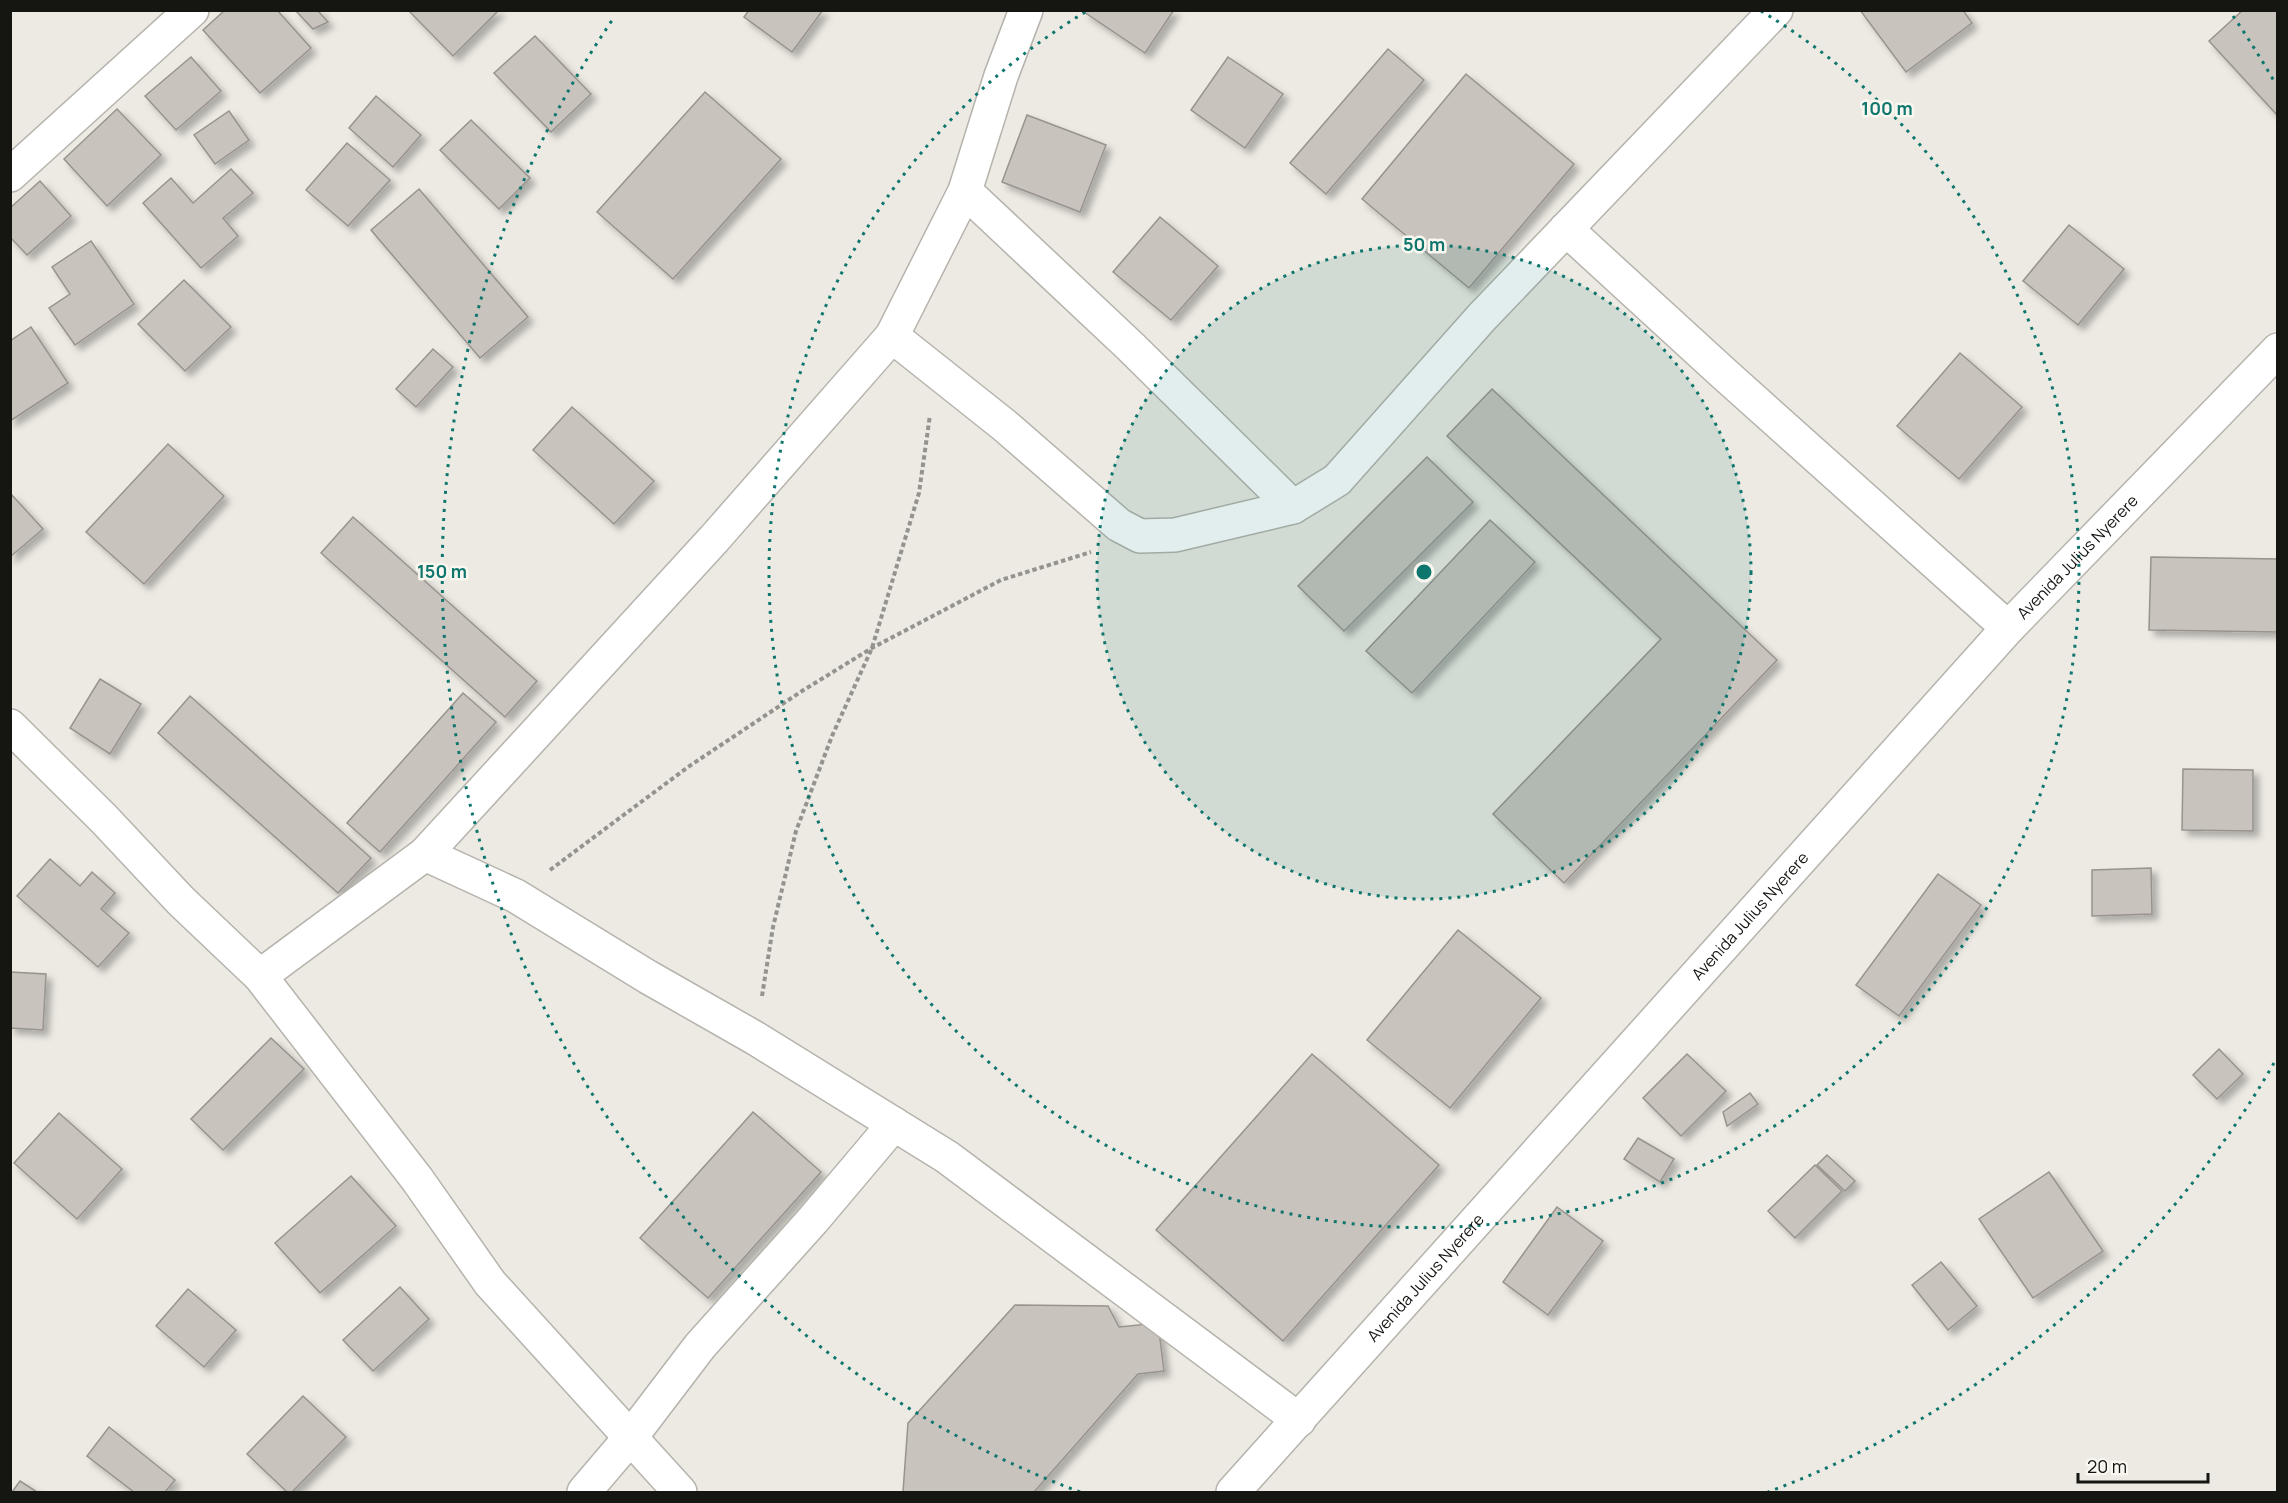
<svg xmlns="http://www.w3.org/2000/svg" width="2288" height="1503" viewBox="0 0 2288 1503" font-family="Manrope,sans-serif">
<defs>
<filter id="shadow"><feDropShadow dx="5.5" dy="5.5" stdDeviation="3" flood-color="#0004"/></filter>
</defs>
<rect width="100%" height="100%" fill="#eceae2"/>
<g fill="#c9c3be" stroke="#98938d" stroke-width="1.5" filter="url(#shadow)">
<polygon points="225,10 277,10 311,48 260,93 203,30"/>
<polygon points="295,10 321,10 319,12 328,22 313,29"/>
<polygon points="408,10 499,10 453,56"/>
<polygon points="749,10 823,10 792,52 744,17"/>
<polygon points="1085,10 1174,10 1145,53 1084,12"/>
<polygon points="1860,10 1963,10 1972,23 1906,72"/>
<polygon points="2243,10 2278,10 2278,116 2209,41"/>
<polygon points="535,36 591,94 551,132 494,73"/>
<polygon points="1388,49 1424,80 1326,194 1290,163"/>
<polygon points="191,57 221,91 176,130 145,96"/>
<polygon points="1228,57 1283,94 1245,148 1191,110"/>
<polygon points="1466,74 1574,164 1469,288 1362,199"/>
<polygon points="705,92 781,159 673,279 597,212"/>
<polygon points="376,96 421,135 393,167 349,128"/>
<polygon points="117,109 161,155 107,206 64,159"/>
<polygon points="229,111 249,140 215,164 194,135"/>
<polygon points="1027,115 1106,145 1080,212 1002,182"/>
<polygon points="471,120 530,178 499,209 440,150"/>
<polygon points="347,143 390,180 348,226 306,190"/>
<polygon points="231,169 253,193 223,218 238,236 201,268 143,203 171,178 193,203"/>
<polygon points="40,181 71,216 27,255 10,237 10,208"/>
<polygon points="419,189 528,317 480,358 371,230"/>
<polygon points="1160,217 1218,266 1171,320 1113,272"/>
<polygon points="2069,225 2124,269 2078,325 2023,281"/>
<polygon points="91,241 134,304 75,345 49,308 70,294 52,267"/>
<polygon points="184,280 231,327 185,371 138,324"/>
<polygon points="31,327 68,383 10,421 10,341"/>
<polygon points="433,349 453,367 416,407 396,389"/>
<polygon points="1960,353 2022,407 1959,479 1897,426"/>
<polygon points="1492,389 1777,660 1564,883 1493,814 1661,639 1447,436"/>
<polygon points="572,407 654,481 614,524 533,450"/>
<polygon points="168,444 224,496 144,584 86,532"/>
<polygon points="1427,457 1473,502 1344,631 1298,586"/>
<polygon points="11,494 43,529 10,557 10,495"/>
<polygon points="353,517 537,681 505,717 321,553"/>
<polygon points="1490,520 1535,562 1412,693 1366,651"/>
<polygon points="2151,557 2278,559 2278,632 2149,630"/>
<polygon points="100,679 141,704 110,754 70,728"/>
<polygon points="463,693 496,722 380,852 347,823"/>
<polygon points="190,696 371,858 338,893 158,733"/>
<polygon points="2183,769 2253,770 2253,831 2182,830"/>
<polygon points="50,859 80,886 92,872 115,893 101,909 129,933 98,967 17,896"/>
<polygon points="2151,868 2152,914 2092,916 2092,870"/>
<polygon points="1938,874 1981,905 1899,1016 1856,985"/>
<polygon points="1458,930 1541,998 1450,1108 1367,1040"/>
<polygon points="10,972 46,974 43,1030 10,1028"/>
<polygon points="271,1038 304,1069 223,1150 191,1119"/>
<polygon points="2219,1049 2243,1074 2217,1099 2193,1075"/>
<polygon points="1312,1054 1439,1165 1283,1341 1156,1230"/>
<polygon points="1687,1054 1726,1091 1681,1136 1643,1098"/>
<polygon points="1750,1093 1758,1104 1727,1126 1723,1112"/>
<polygon points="753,1112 821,1172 708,1298 640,1238"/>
<polygon points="59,1113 122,1169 77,1219 14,1163"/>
<polygon points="1638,1138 1674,1159 1660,1182 1624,1159"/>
<polygon points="1827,1155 1855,1181 1845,1191 1817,1165"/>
<polygon points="1815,1165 1842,1191 1795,1238 1768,1211"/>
<polygon points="2049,1172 2103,1251 2033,1298 1979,1219"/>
<polygon points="351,1176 396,1226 320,1293 275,1243"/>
<polygon points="1557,1207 1603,1241 1548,1315 1503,1282"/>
<polygon points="1941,1262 1977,1306 1948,1330 1912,1285"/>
<polygon points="400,1287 429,1319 373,1371 343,1340"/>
<polygon points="188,1289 236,1330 204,1367 156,1326"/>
<polygon points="1015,1305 1108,1306 1119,1327 1158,1323 1164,1371 1138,1374 1034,1492 903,1492 908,1423"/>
<polygon points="303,1396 346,1437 292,1492 287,1492 247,1454"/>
<polygon points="109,1427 175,1480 165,1492 134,1492 87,1456"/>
<polygon points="20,1481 37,1492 12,1492"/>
</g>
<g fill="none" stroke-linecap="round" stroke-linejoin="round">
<g stroke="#b5b3ac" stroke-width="36">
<g id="minor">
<polyline points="10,175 192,10"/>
<polyline points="965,191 1131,347 1293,507"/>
<polyline points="1566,229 1721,371 2008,628"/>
<polyline points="892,336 1004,425 1119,525 1140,536 1175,535 1293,507 1337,480 1482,317 1776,10"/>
<polyline points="10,726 104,819 181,901 260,976 425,854 516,896 648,977 755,1038 947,1157 1299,1420"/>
<polyline points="425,854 714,539 892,336 965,191 1001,76 1026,10"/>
<polyline points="260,976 417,1179 490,1283 680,1492"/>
<polyline points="584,1492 630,1438 700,1346 813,1220 894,1124"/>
<path id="s1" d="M 1233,1492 L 2008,628 L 2278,350"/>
</g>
</g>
<g stroke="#94938d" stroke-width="4" stroke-dasharray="4.5 3" stroke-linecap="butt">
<polyline points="550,870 688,767 802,691 872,648 1001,580 1091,552"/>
<polyline points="762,996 773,927 796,831 832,736 872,648 919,493 930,415"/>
</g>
<use href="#minor" stroke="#fff" stroke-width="33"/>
</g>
<circle cx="1424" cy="572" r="327" fill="#0f766e" fill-opacity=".12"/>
<g fill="none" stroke="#0f766e" stroke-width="3" stroke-dasharray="3 6">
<circle cx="1424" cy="572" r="327"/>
<path d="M1761 11A655 655 0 1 1 1087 11"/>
<path d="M2274 1063A982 982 0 0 1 1768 1492M1080 1492A982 982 0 0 1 615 16M2233 16A982 982 0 0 1 2274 81"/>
</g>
<g text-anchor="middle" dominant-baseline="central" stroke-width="5" stroke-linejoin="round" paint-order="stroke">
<g font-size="16" fill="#151512" stroke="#f9f7ef">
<text stroke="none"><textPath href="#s1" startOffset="1260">Avenida Julius Nyerere</textPath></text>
<text stroke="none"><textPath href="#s1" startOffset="774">Avenida Julius Nyerere</textPath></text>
<text stroke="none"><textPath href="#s1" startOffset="288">Avenida Julius Nyerere</textPath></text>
</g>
</g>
<circle cx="1424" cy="572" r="9" fill="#0f766e" stroke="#f9f7ef" stroke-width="3"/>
<g font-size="18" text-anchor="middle" font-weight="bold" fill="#0f766e" stroke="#f9f7ef" stroke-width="5" stroke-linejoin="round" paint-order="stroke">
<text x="1887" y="115">100 m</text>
<text x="1424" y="251">50 m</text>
<text x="442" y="578">150 m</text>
</g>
<rect width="2288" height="1503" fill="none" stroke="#151512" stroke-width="24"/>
<path d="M2078 1473v9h130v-9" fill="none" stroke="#151512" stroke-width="3"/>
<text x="2087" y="1473" font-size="18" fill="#151512" stroke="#f9f7ef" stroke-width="4.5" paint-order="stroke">20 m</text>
</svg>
